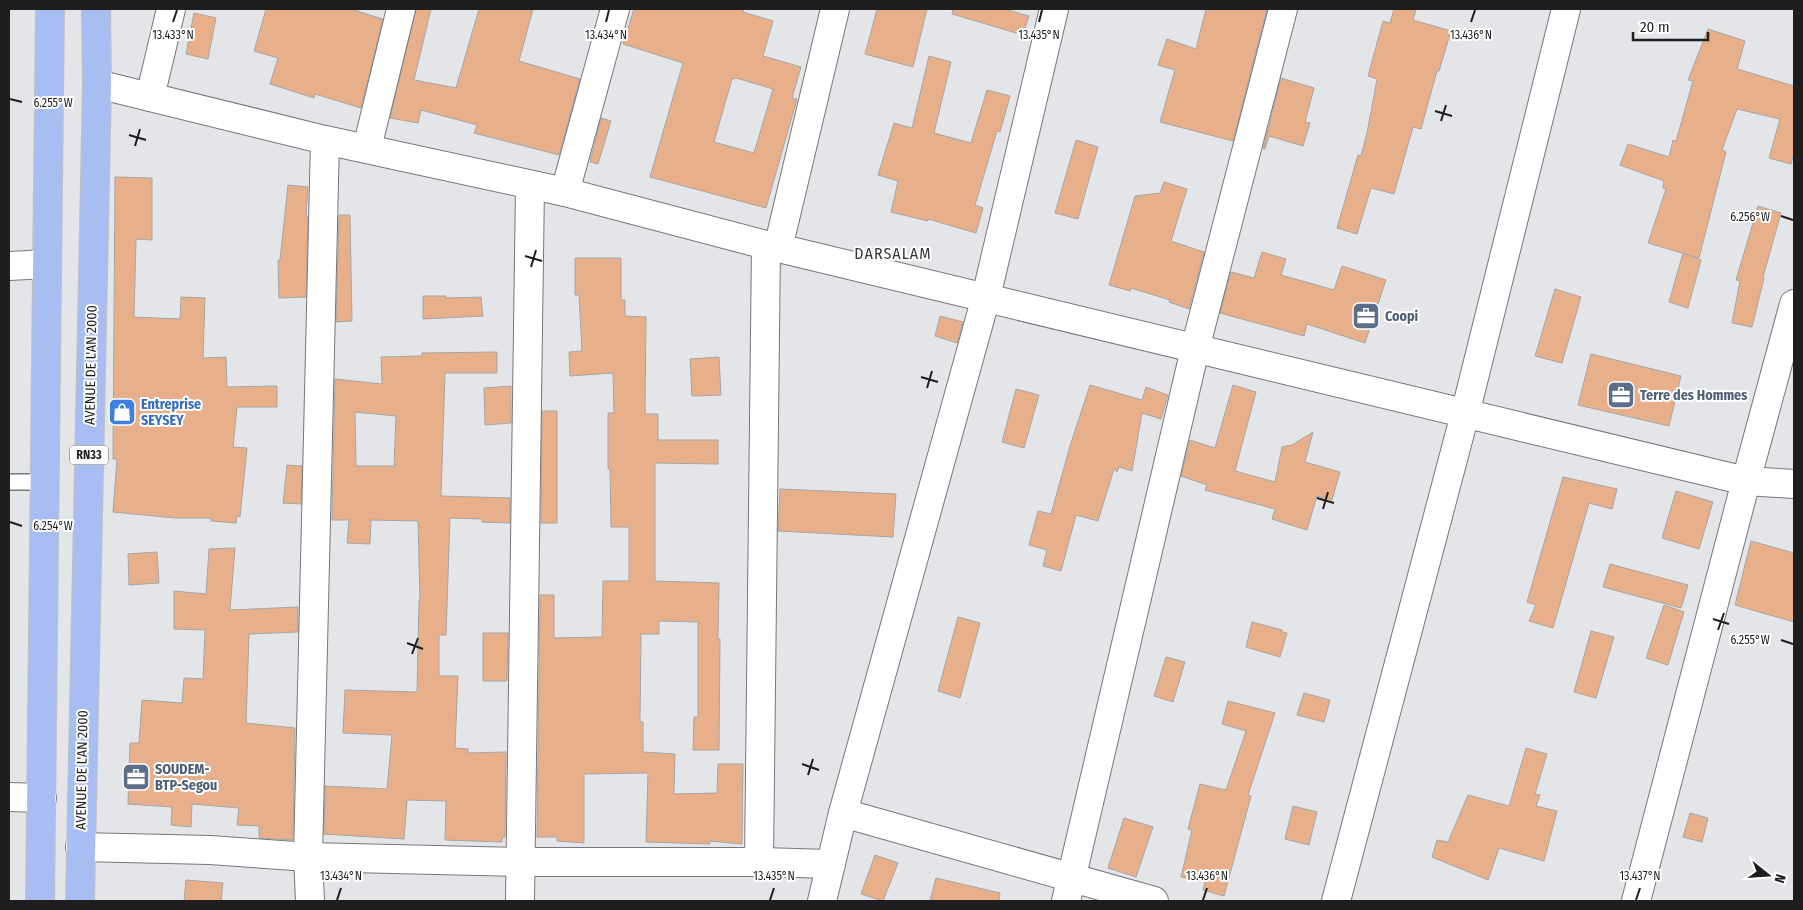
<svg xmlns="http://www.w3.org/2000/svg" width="1803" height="910" viewBox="0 0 1803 910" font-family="'Fira Sans Condensed',sans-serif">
<rect width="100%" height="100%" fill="#e4e5e9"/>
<g fill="#e7b08a" stroke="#a8a5a3" fill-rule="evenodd">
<polygon points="266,9 350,9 383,19 361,108 315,94 314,98 270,84 278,58 254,51"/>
<polygon points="416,9 431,9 414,80 456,88 479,9 533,9 519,61 580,79 559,155 474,133 477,125 421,110 418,123 390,118"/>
<path d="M 634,9 L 744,9 L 743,12 L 773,21 L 763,56 L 801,67 L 792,98 L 797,99 L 766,208 L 650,177 L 683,63 L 623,44 ZM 736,78 L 773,89 L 754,153 L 714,142 L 732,79 Z"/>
<polygon points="877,9 927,9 913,67 865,54"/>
<polygon points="953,9 1004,9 1029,16 1023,35 952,14"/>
<polygon points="1206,9 1267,9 1233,141 1160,122 1175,70 1158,65 1167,39 1196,49"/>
<polygon points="1394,9 1416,9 1413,20 1451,31 1439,71 1437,71 1421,129 1413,127 1394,194 1371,188 1357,234 1337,228 1358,155 1361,156 1367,133 1377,79 1368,76 1383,21 1390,23"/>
<polygon points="194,13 216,18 208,59 186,54"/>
<polygon points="1708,29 1745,41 1737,69 1794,86 1794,153 1791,164 1769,158 1780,119 1737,109 1722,150 1726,152 1699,258 1648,243 1666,189 1663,188 1664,181 1620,165 1628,144 1669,157 1673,140 1676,141 1693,81 1688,80"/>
<polygon points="929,56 951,62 934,133 971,143 987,90 1010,96 1000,132 997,131 975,205 983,208 976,233 928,219 928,221 891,212 898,181 878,175 894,123 912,128"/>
<polygon points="1281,78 1314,88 1305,122 1310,123 1303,146 1269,136 1265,149 1263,149"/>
<polygon points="601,118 611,121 598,164 590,162"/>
<polygon points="1076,140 1098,147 1078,219 1055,213"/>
<polygon points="115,177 152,178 152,240 136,239 134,317 180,319 181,297 205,298 203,358 226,357 227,387 277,386 277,407 237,407 233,447 247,448 240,517 237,516 236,523 211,521 211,518 175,518 113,512 117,459 113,459"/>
<polygon points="1164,182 1187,189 1171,241 1204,252 1189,309 1169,302 1170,300 1131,288 1130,291 1109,285 1135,196 1160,193"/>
<polygon points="288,185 308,187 306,216 308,216 306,297 279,298 278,260 280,260"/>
<polygon points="1758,206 1781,213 1763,277 1764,278 1752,327 1732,323 1740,281 1736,280"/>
<polygon points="339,215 350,215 352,321 336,322"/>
<polygon points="1262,252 1286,259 1281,275 1334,290 1342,266 1386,280 1365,343 1307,324 1304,336 1220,313 1231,272 1254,278"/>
<polygon points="1683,253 1701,260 1688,308 1669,302"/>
<polygon points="575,258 621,258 621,300 625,300 625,316 646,317 645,414 658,414 658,440 718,440 718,464 655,463 655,581 719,583 718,639 720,639 719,750 693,750 694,717 698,717 698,622 659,621 659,634 641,634 640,722 643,722 643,752 675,754 674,794 717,793 718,764 743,764 742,844 710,841 710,844 646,842 648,773 584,774 584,843 557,841 557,837 537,837 540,595 554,595 554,638 602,637 603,581 629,581 629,527 611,527 610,469 608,469 608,413 614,413 613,373 570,376 569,352 582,351 579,295 575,295"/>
<polygon points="1555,289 1581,297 1562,363 1535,356"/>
<polygon points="423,296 446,296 446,298 481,297 483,316 423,319"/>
<polygon points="940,316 963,322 957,343 935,336"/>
<path d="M 497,352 L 497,373 L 445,373 L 441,496 L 510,498 L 510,523 L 482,522 L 482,519 L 450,518 L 446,635 L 439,635 L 439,676 L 458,676 L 455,748 L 468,749 L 468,753 L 506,752 L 505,837 L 502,837 L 502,842 L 445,840 L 446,801 L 407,800 L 404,839 L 324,834 L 325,786 L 387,789 L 392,735 L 343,733 L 345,690 L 417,692 L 419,600 L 420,601 L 418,521 L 371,520 L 370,544 L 347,543 L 349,520 L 332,520 L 335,379 L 382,384 L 381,357 L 422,356 L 422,353 ZM 355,412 L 396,416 L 394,466 L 356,466 Z"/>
<polygon points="1591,354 1681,376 1669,426 1578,405"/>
<polygon points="719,357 721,395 692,396 690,359"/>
<polygon points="1090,385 1142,400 1146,387 1168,395 1161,419 1142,413 1132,471 1119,467 1117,472 1114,469 1098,521 1076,515 1061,571 1043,566 1047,550 1029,545 1038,511 1051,514 1070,446"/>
<polygon points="1233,385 1256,392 1235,471 1275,482 1282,447 1292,445 1313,432 1305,462 1340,472 1332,500 1317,496 1307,530 1272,519 1275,509 1205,490 1207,485 1181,476 1190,440 1215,448"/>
<polygon points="511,386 511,423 485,425 484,388"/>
<polygon points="1016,389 1039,395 1024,448 1002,442"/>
<polygon points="542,411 557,411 557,523 541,523"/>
<polygon points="287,465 302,466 301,504 283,503"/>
<polygon points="1563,477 1617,489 1612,509 1589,503 1553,628 1529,621 1536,605 1527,602"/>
<polygon points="780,489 896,494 893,537 778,531"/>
<polygon points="1676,491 1713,502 1699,549 1662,538"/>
<polygon points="1751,541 1794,553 1794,622 1735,605"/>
<polygon points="235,548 230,610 298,607 298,632 249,634 246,723 295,728 293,840 259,838 259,826 237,825 239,808 192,804 191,827 171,825 172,807 128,804 130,743 139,743 142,700 182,703 184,678 203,679 205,630 174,629 174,591 206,594 209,549"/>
<polygon points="157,552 159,583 129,585 128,554"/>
<polygon points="1610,564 1688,585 1681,608 1603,587"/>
<polygon points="1664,605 1684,612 1668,665 1646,658"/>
<polygon points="958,617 980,623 960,698 938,691"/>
<polygon points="1252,622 1282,630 1282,632 1287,633 1280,657 1246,647"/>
<polygon points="1591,631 1614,637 1596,698 1574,692"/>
<polygon points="483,633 508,633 507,681 483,681"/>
<polygon points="1166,657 1185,662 1173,702 1154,696"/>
<polygon points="1304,693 1330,700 1324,722 1297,715"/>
<polygon points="1228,701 1275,713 1248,795 1251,796 1224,896 1203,890 1205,882 1181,877 1192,830 1188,829 1200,784 1226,790 1246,731 1222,724"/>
<polygon points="1526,748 1547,754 1535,794 1540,795 1536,806 1557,811 1544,861 1499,848 1488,880 1432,857 1437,840 1448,842 1468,795 1509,806"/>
<polygon points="1293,806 1317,812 1309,845 1285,839"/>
<polygon points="1690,813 1708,818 1702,842 1683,837"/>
<polygon points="1124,818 1153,827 1136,877 1108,868"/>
<polygon points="875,855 898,863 883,901 861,894"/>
<polygon points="936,878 1000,893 999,901 930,901"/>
<polygon points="186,880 223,883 221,901 184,901"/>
</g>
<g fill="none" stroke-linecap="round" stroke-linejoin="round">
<g stroke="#76777a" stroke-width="18">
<polyline id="lane" points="9,482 45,482"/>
</g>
<g stroke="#76777a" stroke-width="30">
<g id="street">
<polyline points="97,84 325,140 565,192 766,245 1746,481 1794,484"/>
<polyline points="150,97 171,9"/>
<polyline points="367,148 401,9"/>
<polyline points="565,192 615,9"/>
<polyline points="778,248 835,9"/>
<polyline points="9,266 47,264"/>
<polyline points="9,797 42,798"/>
<polyline points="843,813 1154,901"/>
<polyline points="80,847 210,850 308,857 520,862 759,862 831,864"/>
<polyline points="759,862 766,245"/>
<polyline points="310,901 308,857 325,140"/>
<polyline points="520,901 530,185"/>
<polyline points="822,901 843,813 986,297 1054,9"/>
<polyline points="1066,901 1195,349 1283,9"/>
<polyline points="1636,901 1746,481 1794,304"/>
</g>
</g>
<g stroke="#76777a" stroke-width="30">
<polyline id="secondary" points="1336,901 1465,414 1566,9"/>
</g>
<g stroke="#c0c0c0" stroke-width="30">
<g id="primary">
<polyline points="40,901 50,9"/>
<polyline points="80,901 97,84 96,9"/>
</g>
</g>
<use href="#lane" stroke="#fff" stroke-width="15"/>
<use href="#street" stroke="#fff" stroke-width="28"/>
<use href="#secondary" stroke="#fff" stroke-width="28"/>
<use href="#primary" stroke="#a8bdf1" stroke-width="28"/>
</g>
<path fill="none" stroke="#1e1e1f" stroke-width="2" d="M 173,22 L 177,10M 606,22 L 609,10M 1039,22 L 1042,10M 1471,22 L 1475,10M 10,99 L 22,102M 1435,111 L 1452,116M 1441,121 L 1446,105M 129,135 L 146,140M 135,146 L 140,129M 1781,216 L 1793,220M 525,256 L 542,261M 531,267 L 536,250M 921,377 L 938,382M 927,388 L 932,371M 1317,498 L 1334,503M 1323,509 L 1328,492M 10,522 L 22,526M 1713,619 L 1729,624M 1718,630 L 1724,613M 1781,640 L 1793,644M 407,643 L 423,649M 412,654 L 418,638M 802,764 L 819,770M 808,775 L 813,759M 337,900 L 341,888M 770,900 L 774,888M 1203,900 L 1207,888M 1636,900 L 1640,888"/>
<defs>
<g id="office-square" transform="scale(1.4375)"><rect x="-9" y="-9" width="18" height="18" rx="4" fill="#5c6f8a" stroke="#fff"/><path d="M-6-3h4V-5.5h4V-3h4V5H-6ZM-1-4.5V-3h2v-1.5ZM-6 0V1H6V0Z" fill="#fff"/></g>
<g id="shop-square" transform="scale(1.4375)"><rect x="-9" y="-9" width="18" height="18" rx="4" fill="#3f7fe0" stroke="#fff"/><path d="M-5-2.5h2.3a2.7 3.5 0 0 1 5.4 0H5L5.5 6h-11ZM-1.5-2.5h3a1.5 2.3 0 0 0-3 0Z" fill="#fff"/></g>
</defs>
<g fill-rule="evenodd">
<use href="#office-square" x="1366" y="316"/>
<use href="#office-square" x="1621" y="395"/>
<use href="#shop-square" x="122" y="412"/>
<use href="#office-square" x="136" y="777"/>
</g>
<g text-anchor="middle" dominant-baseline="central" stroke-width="4" stroke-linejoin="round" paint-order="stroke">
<rect fill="#fff" stroke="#626262" stroke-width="1" x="70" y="445.5" width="38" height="19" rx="4"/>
<g font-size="12" font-weight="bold" fill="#1e1e1f">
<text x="89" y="455">RN33</text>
</g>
<g font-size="14" font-weight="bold" fill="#4e5e75" stroke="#fff" text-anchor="start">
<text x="1385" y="316">Coopi</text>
<text x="1640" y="395">Terre des Hommes</text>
<text x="155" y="769">SOUDEM-<tspan x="155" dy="16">BTP-Segou</tspan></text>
</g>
<g font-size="14" fill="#1e1e1f" stroke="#fff">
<text transform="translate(91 365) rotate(-89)">AVENUE DE L'AN 2000</text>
<text transform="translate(82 770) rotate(-89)">AVENUE DE L'AN 2000</text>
</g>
<g font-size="14" font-weight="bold" fill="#366cbe" stroke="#fff" text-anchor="start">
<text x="141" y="404">Entreprise<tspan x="141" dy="16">SEYSEY</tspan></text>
</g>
<g font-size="16" letter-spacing="1" fill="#36373a" stroke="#fff">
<text x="893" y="253">DARSALAM</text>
</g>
</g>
<g font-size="12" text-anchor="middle" fill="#1e1e1f" stroke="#fff" stroke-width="4" stroke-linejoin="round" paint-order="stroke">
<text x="173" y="39">13.433°N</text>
<text x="606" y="39">13.434°N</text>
<text x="1039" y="39">13.435°N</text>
<text x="1471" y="39">13.436°N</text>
<text x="53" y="107">6.255°W</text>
<text x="1750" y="221">6.256°W</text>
<text x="53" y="530">6.254°W</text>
<text x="1750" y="644">6.255°W</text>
<text x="341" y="880">13.434°N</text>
<text x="774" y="880">13.435°N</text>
<text x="1207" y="880">13.436°N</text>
<text x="1640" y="880">13.437°N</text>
</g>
<rect width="1803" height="910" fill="none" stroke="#1e1e1f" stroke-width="20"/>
<g transform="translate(1768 875) rotate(107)" stroke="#ffffff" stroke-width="4" paint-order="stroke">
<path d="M0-4L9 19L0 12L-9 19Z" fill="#1e1e1f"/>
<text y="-8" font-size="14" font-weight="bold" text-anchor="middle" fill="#1e1e1f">N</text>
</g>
<path d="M1633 32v8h75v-8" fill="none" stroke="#1e1e1f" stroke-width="2.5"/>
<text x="1640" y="32" font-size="15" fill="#1e1e1f" stroke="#ffffff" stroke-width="4" paint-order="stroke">20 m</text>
</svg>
